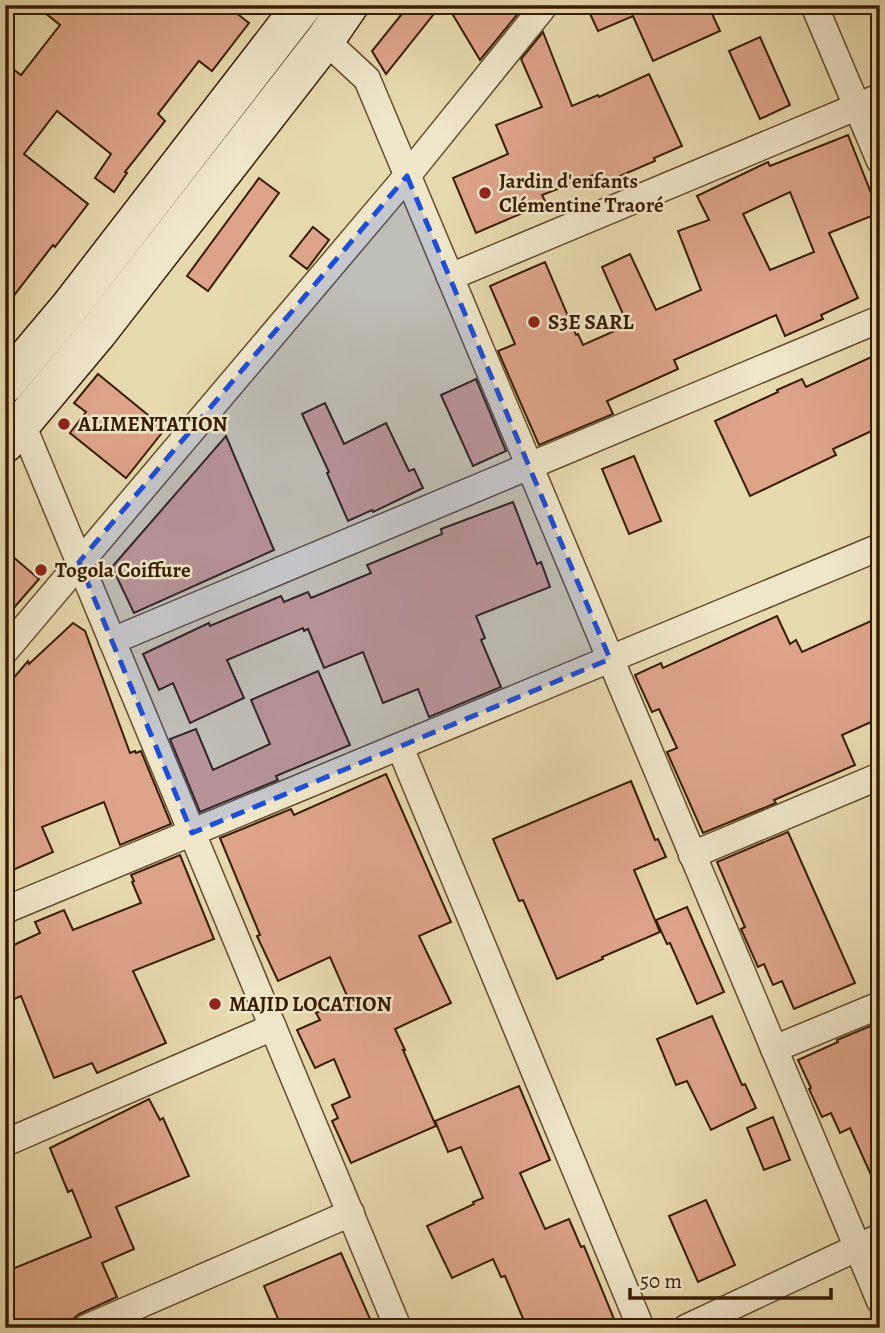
<svg xmlns="http://www.w3.org/2000/svg" width="885" height="1333" viewBox="0 0 885 1333" font-family="Alegreya,serif">
<rect width="100%" height="100%" fill="#e8daaf"/>
<filter id="stains"><feTurbulence type="fractalNoise" baseFrequency=".00286" numOctaves="4"/><feColorMatrix values="0 0 0 0 .2 0 0 0 0 .09 0 0 0 0 .02 0 0 0 .5 -.17"/></filter>
<radialGradient id="worn" r=".72"><stop offset=".6" stop-color="#630" stop-opacity="0"/><stop offset="1" stop-color="#630" stop-opacity=".3"/></radialGradient>
<g fill="#dea48a" stroke="#381c01" stroke-width="2" fill-rule="evenodd">
<polygon points="35,5 226,5 249,23 212,71 199,61 158,114 165,121 125,172 127,173 114,192 95,178 111,154 57,111 24,154 88,204 55,247 53,245 5,307 5,63 21,75 60,25"/>
<polygon points="409,5 441,5 386,74 372,51"/>
<polygon points="447,5 525,5 480,60"/>
<polygon points="586,5 708,5 720,31 653,61 633,16 598,31"/>
<polygon points="543,32 572,106 598,95 599,97 649,74 682,146 654,158 655,161 606,182 601,172 542,195 546,203 476,233 453,178 508,154 496,125 542,107 521,59"/>
<polygon points="760,37 790,105 760,119 729,51"/>
<path d="M 848,135 L 879,213 L 829,233 L 858,298 L 821,315 L 823,319 L 785,336 L 776,315 L 674,360 L 678,369 L 607,401 L 613,414 L 539,445 L 498,351 L 515,344 L 490,286 L 545,262 L 576,335 L 578,334 L 583,345 L 628,325 L 602,267 L 630,254 L 656,310 L 701,290 L 678,231 L 709,220 L 697,196 L 768,162 L 770,166 ZM 790,192 L 814,252 L 770,270 L 743,214 Z"/>
<polygon points="259,178 279,193 208,291 187,276"/>
<polygon points="313,227 329,240 307,269 290,256"/>
<polygon points="880,353 880,427 833,449 836,455 750,496 715,421 778,392 777,390 802,379 806,387"/>
<polygon points="98,374 165,429 126,478 70,433 86,412 74,403"/>
<polygon points="476,379 506,451 473,466 441,395"/>
<polygon points="325,403 344,444 386,423 409,471 414,469 423,488 373,512 372,510 348,521 327,473 329,472 302,414"/>
<polygon points="226,436 274,550 134,613 112,567"/>
<polygon points="634,456 661,521 629,534 602,469"/>
<polygon points="513,502 537,564 541,562 550,587 476,616 485,638 481,640 501,687 429,717 418,689 383,703 363,652 324,668 308,629 304,631 303,628 227,660 244,698 190,723 173,683 159,690 143,654 209,623 210,626 281,596 284,602 308,592 311,598 371,573 367,565 442,534 441,529"/>
<polygon points="5,550 39,579 5,618"/>
<polygon points="777,616 790,644 796,640 802,652 880,617 880,718 842,735 855,765 774,800 776,803 703,833 667,752 677,748 659,709 652,712 635,675 661,663 663,668"/>
<polygon points="73,623 85,631 130,753 135,751 136,753 141,751 171,824 120,845 104,802 42,827 53,852 13,870 5,852 5,688 28,661 29,664"/>
<polygon points="318,671 350,745 276,776 278,780 200,812 170,739 196,729 213,770 270,744 251,700"/>
<polygon points="386,774 451,922 419,936 451,1003 395,1029 405,1050 403,1050 436,1126 351,1163 332,1121 338,1118 332,1105 350,1097 334,1059 315,1068 297,1030 320,1020 316,1013 348,998 330,957 278,981 257,936 260,935 220,838 291,809 294,815"/>
<polygon points="631,781 655,840 658,839 666,857 634,870 660,932 602,957 603,959 557,979 523,900 519,901 493,839"/>
<polygon points="788,832 855,983 794,1009 782,981 773,985 764,964 758,967 741,929 745,927 717,862"/>
<polygon points="180,855 214,939 133,971 166,1043 97,1073 92,1063 54,1078 21,996 5,1003 5,949 40,933 35,922 64,910 73,930 141,903 132,882 134,881 131,875"/>
<polygon points="687,907 724,992 697,1004 670,943 667,944 656,920"/>
<polygon points="712,1016 742,1085 745,1084 756,1108 711,1130 687,1081 676,1085 657,1039"/>
<polygon points="880,1022 880,1195 850,1128 840,1133 831,1113 822,1117 809,1089 811,1088 798,1060 838,1042 837,1040"/>
<polygon points="519,1086 550,1160 520,1173 545,1229 569,1219 581,1247 584,1246 614,1319 593,1328 527,1328 505,1276 501,1277 493,1259 452,1278 427,1226 474,1204 473,1202 483,1198 461,1147 448,1152 435,1121"/>
<polygon points="149,1099 160,1120 163,1118 189,1176 116,1207 134,1249 102,1263 117,1297 79,1314 73,1319 70,1328 15,1328 5,1305 5,1272 91,1237 72,1190 68,1192 50,1148"/>
<polygon points="773,1117 790,1160 764,1170 747,1128"/>
<polygon points="706,1200 735,1265 698,1282 669,1216"/>
<polygon points="341,1253 374,1328 282,1328 264,1286"/>
</g>
<g fill="none" stroke-linecap="round" stroke-linejoin="round">
<g stroke="#644c2c" stroke-width="29">
<g id="minor">
<polyline points="814,5 880,161"/>
<polyline points="325,40 367,79 880,1301"/>
<polyline points="450,277 880,97"/>
<polyline points="22,424 398,1328"/>
<polyline points="112,641 880,319"/>
<polyline points="5,651 407,176 545,5"/>
<polyline points="400,747 641,1328"/>
<polyline points="692,855 880,776"/>
<polyline points="5,910 880,547"/>
<polyline points="774,1049 880,1005"/>
<polyline points="5,1143 273,1027"/>
<polyline points="86,1328 351,1213"/>
<polyline points="686,1328 880,1237"/>
</g>
</g>
<g stroke="#381c01" stroke-width="41">
<g id="secondary">
<polyline points="5,384 69,308 303,5"/>
<polyline points="5,443 98,332 325,40 349,5"/>
</g>
</g>
<use href="#minor" stroke="#f0e7cb" stroke-width="26"/>
<use href="#secondary" stroke="#f0e7cb" stroke-width="38"/>
</g>
<path fill="#1d4ed8" fill-opacity="0.2" stroke="#1d4ed8" stroke-width="5" stroke-dasharray="14 9" stroke-linejoin="round" d="M 407,176 L 610,659 L 192,833 L 79,562 Z"/>
<g fill="#8f2418" stroke="#f0e7cb" stroke-width="2.5">
<circle cx="485" cy="193" r="7"/>
<circle cx="534" cy="322" r="7"/>
<circle cx="64" cy="424" r="7"/>
<circle cx="41" cy="570" r="7"/>
<circle cx="215" cy="1004" r="7"/>
</g>
<g text-anchor="middle" dominant-baseline="central" stroke-width="5" stroke-linejoin="round" paint-order="stroke">
<g font-size="21" font-weight="bold" fill="#381c01" stroke="#f0e7cb" text-anchor="start">
<text x="499" y="181">Jardin d'enfants<tspan x="499" dy="24">Clémentine Traoré</tspan></text>
<text x="548" y="322">S3E SARL</text>
<text x="78" y="424">ALIMENTATION</text>
<text x="55" y="570">Togola Coiffure</text>
<text x="229" y="1004">MAJID LOCATION</text>
</g>
</g>
<rect width="885" height="1333" fill="none" stroke="#e8daaf" stroke-width="28"/>
<rect x="7" y="7" width="871" height="1319" fill="none" stroke="#381c01" stroke-width="3.5"/>
<rect x="14" y="14" width="857" height="1305" fill="none" stroke="#381c01" stroke-width="2"/>
<path d="M630 1288v10h201v-10" fill="none" stroke="#381c01" stroke-width="3.5"/>
<text x="640" y="1288" font-size="21" fill="#381c01" stroke="#f0e7cb" stroke-width="5" paint-order="stroke">50 m</text>
<rect width="100%" height="100%" filter="url(#stains)"/>
<rect width="100%" height="100%" fill="url(#worn)"/>
</svg>
